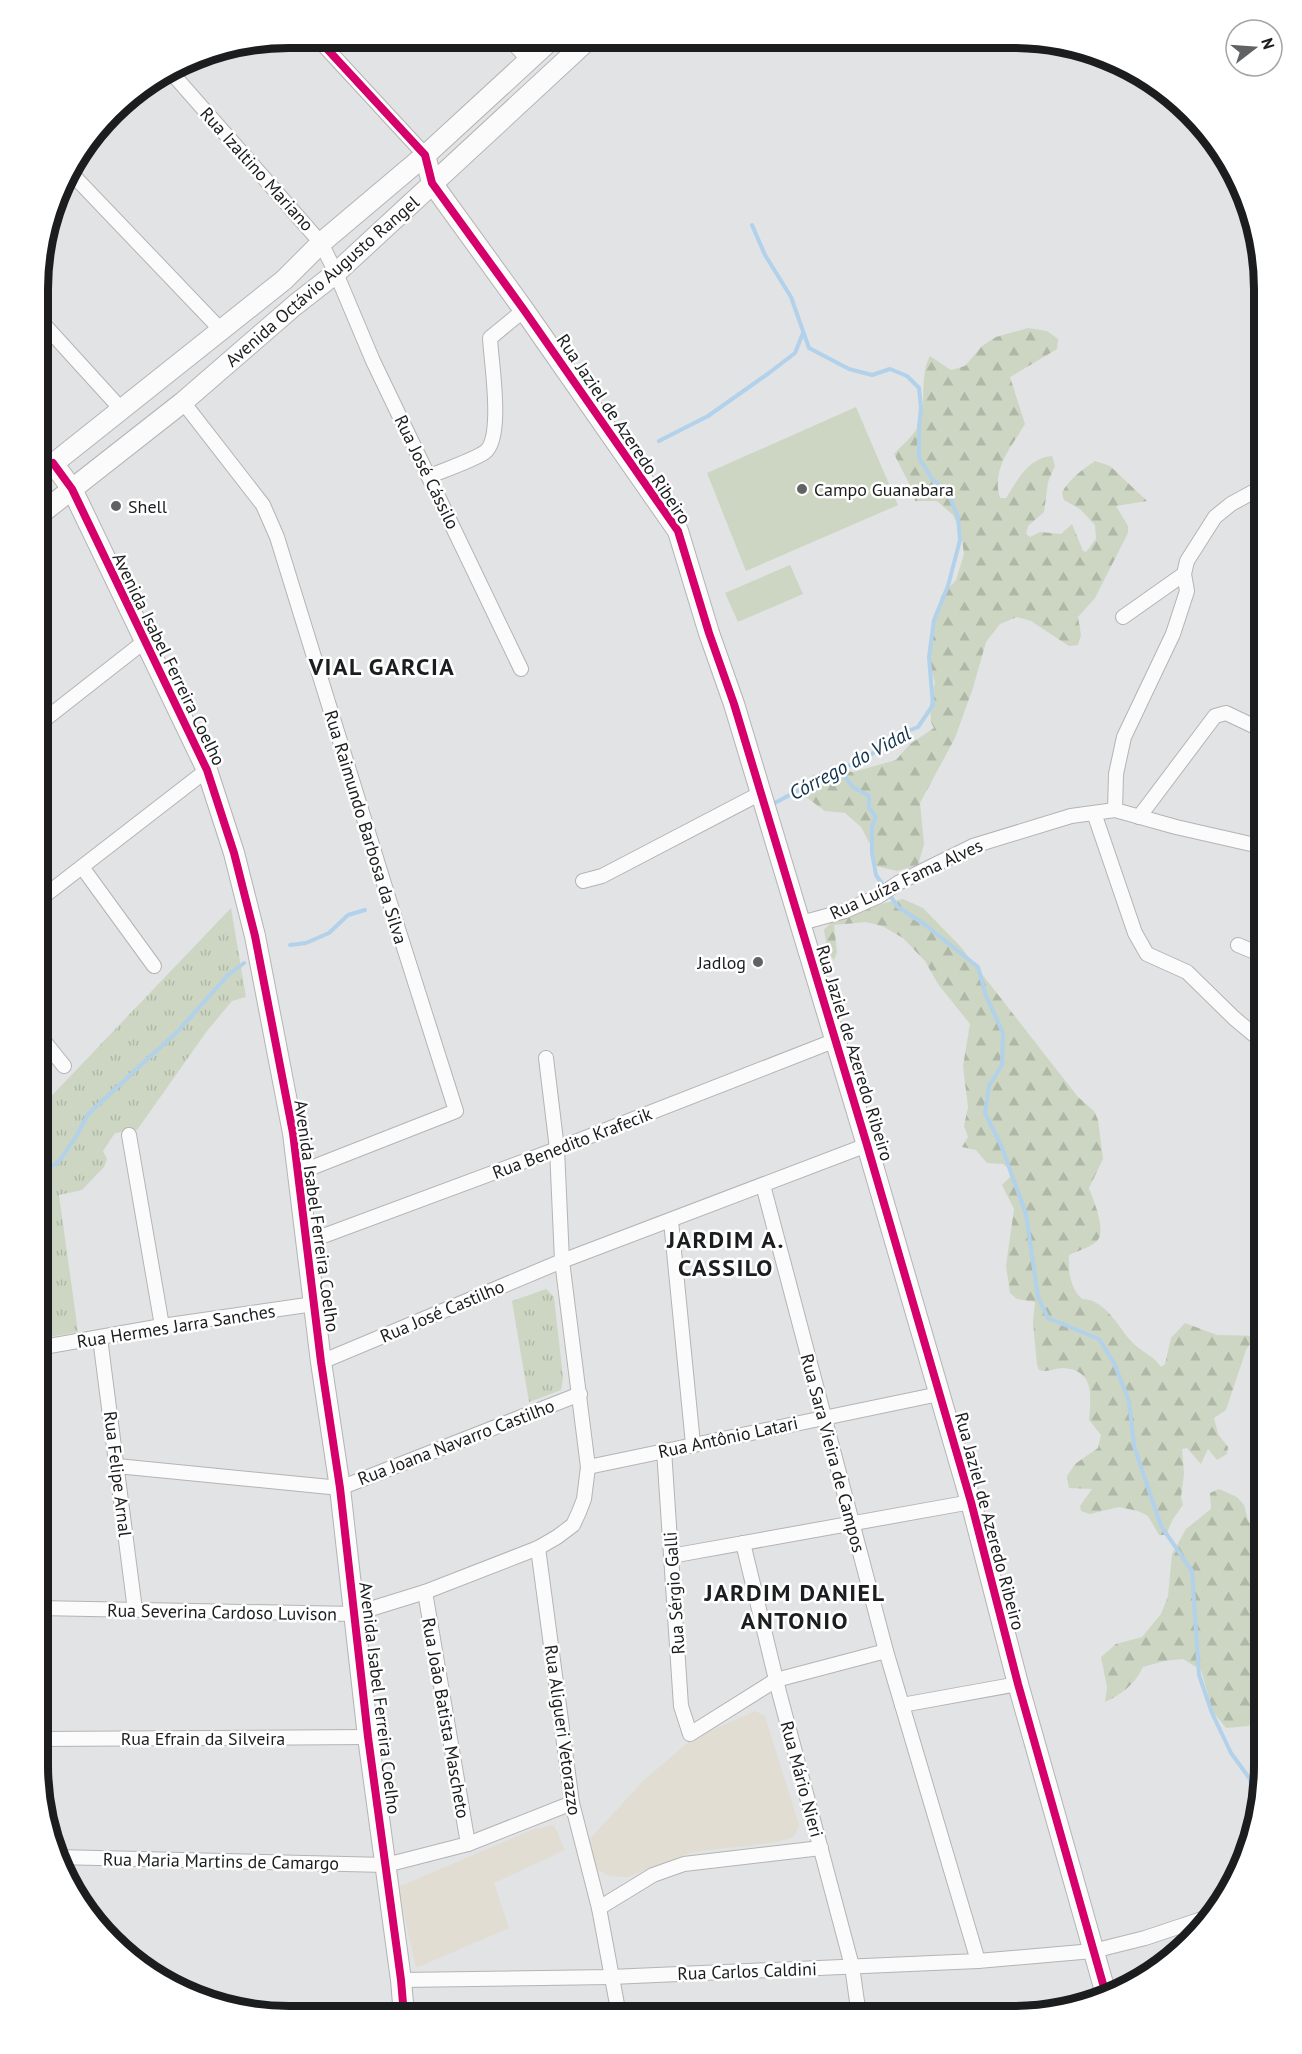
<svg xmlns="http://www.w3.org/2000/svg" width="1302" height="2054" viewBox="0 0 1302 2054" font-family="'PT Sans',sans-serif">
<defs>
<pattern id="forest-firs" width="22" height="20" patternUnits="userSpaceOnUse" patternTransform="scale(1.5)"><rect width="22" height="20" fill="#cdd6c2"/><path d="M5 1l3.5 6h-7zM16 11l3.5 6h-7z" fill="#afb7a6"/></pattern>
<pattern id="park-tufts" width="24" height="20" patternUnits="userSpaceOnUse" patternTransform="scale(1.5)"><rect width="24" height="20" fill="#cdd6c2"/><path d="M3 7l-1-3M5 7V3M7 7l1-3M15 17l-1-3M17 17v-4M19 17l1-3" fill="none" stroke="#afb7a6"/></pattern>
</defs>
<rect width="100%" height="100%" fill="#e2e3e5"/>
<g fill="#e1ddd2">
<polygon points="755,1711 765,1716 799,1825 794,1837 773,1843 693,1852 628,1877 609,1876 596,1869 588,1841 642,1782 692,1739"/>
<polygon points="554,1825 565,1850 494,1883 509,1928 416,1968 398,1887 534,1829"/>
</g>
<g fill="url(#forest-firs)">
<path d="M 1028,328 L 1047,331 L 1058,339 L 1057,349 L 1010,377 L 1025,424 C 1011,448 991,469 1000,498 L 1006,498 C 1017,481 1028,458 1052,456 L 1055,466 L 1048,482 L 1044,512 L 1028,526 L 1026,534 L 1030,537 L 1040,532 L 1061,534 L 1072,524 L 1083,551 L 1086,552 L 1096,539 L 1095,525 L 1080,509 L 1064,500 L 1062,493 C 1068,480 1083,469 1095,461 L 1110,466 L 1147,501 L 1116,506 L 1128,526 L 1128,533 L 1095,598 L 1078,617 L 1081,635 L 1078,645 L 1069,646 L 1031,621 L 1017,617 L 1000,624 L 986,642 L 973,688 L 955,738 L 920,803 L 924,844 L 918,865 L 897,871 L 876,866 L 870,844 L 861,827 L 845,813 L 825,811 L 806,797 L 812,776 L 833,770 L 853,772 L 896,760 L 910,744 L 934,728 L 931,722 L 930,704 L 935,683 L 929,661 L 931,641 L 941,596 L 956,580 L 964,554 L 961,532 L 953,515 L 937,501 L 915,501 L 914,493 L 894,454 C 901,446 911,438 916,430 C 929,408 918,378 930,356 L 951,370 L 965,366 L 982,346 L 996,337 Z"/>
<path d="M 903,899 L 923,908 L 960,946 L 1078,1097 L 1094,1111 L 1098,1120 L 1103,1159 L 1089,1188 C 1093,1200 1108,1232 1096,1242 C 1089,1248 1077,1251 1069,1255 C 1068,1271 1070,1288 1082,1299 C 1108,1300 1118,1329 1135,1345 C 1145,1354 1153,1355 1161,1367 L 1165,1364 L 1171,1338 L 1185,1323 L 1217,1335 L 1262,1336 L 1253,1340 L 1246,1350 L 1226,1410 L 1214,1418 L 1218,1434 L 1228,1447 L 1227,1454 L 1217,1460 L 1208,1449 L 1201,1464 L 1187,1448 L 1182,1449 L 1184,1473 L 1181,1497 L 1183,1505 L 1173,1519 L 1166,1535 L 1159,1535 L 1148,1516 L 1138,1511 L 1119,1507 L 1090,1514 L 1081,1511 L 1080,1506 L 1092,1489 L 1069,1488 L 1067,1476 L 1075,1464 L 1098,1448 L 1101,1435 L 1089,1420 C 1091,1396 1095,1370 1063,1368 C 1054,1368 1048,1373 1039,1370 L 1037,1365 L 1033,1322 L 1035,1302 L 1017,1299 L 1010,1293 L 1006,1266 L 1014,1209 L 1002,1185 L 1010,1177 L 1008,1168 L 1003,1164 L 987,1163 L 976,1150 L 962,1147 L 968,1137 L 964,1126 L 968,1107 L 963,1066 L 970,1024 L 938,984 L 925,961 L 903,938 L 882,926 L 866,922 L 834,925 L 837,952 L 834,960 L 828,953 L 824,930 C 836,913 883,903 903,899 Z"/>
<path d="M 1219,1489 L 1237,1497 L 1244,1505 L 1248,1520 L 1262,1542 L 1260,1558 L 1264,1585 L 1264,1717 L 1248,1726 L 1226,1728 L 1213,1712 L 1201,1670 L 1183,1659 L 1164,1661 L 1143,1667 C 1135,1684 1121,1695 1105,1702 L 1107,1687 L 1101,1657 L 1116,1644 L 1142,1637 L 1161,1614 L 1168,1596 L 1172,1554 L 1186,1529 L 1211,1509 L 1210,1493 Z"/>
</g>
<g fill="url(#park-tufts)">
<polygon points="231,908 246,997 232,1001 207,1031 137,1130 115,1133 103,1151 107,1159 104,1167 82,1190 59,1195 78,1332 38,1339 38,1110"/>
<polygon points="546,1289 554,1297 563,1378 561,1390 529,1402 512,1301"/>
</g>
<g fill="#cdd6c2">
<polygon points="856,407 898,505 746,571 707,473"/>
<polygon points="790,565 803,594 738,622 725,593"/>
</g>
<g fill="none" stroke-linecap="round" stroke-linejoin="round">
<g stroke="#b2d1eb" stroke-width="4">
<polyline points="752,225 765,255 791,297 809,348 849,369 872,375 890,369 907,376 919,388 921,408 919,426 919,458 932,479 948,493 958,517 960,540 948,586 934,620 929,657 933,705 918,727 895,736 864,760 820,776 808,785 773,804"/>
<polyline points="659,441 708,416 769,373 795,353 803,333"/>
<polyline points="839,770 854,788 869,796 869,808 876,817 872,826 872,853 876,875 885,888"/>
<polyline points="889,894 898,907 924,924 978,967 986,996 1003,1033 1002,1065 989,1086 985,1113 1001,1145 1026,1214 1038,1297 1048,1318 1099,1339 1114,1363 1129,1401 1134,1446 1161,1526 1192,1571 1199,1675 1212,1713 1231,1753 1250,1779 1256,1814"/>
<polyline points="290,945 306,943 329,933 348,915 365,910"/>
<polyline points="38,1174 41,1170 58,1163 77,1135 88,1114 179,1030 228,975 244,963"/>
</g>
<g stroke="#b4b4b6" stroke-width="16">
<g id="street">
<polyline points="317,38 425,155"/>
<polyline points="508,38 529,60"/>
<polyline points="170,71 321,243 336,273 373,361 521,669"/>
<polyline points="1225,164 1232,170"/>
<polyline points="69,171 221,330"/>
<polyline points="40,320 121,409"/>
<polyline points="183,402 263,505 277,537 394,916 456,1111 298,1173"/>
<path d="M 430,476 C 444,470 474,460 485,452 C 504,438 491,361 490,338 L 524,310"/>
<polyline points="1123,617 1184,574"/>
<polyline points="39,724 145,641"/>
<polyline points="1115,810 1116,774 1124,737 1173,634 1187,591 1184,574 1187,561 1215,517 1231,504 1264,486"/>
<polyline points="1094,813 1135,933 1147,954 1187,972 1234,1018 1264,1043"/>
<polyline points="1139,817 1215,716 1226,713 1264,731"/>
<polyline points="82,867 154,966"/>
<polyline points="583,881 602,876 761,793"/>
<polyline points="39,900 207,770"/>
<polyline points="801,923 845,911 879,896 898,883 973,846 1071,816 1115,810 1176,827 1264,847"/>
<polyline points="1238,945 1264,956"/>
<polyline points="39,1035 64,1066"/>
<polyline points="129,1135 162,1326"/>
<polyline points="763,1185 886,1651 978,1961"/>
<polyline points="671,1221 693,1444"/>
<polyline points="307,1242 557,1149 836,1040"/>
<polyline points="100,1338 135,1610"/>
<polyline points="38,1348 162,1326 314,1304"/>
<polyline points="321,1362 562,1261 867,1145"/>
<polyline points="664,1450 681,1706 690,1734 776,1680 886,1651"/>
<polyline points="117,1466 340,1488 580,1394"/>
<polyline points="588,1467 939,1394"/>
<polyline points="743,1543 779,1692 852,1966 859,2016"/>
<polyline points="538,1548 572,1803 599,1908 619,2015"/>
<polyline points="671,1556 971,1502"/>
<polyline points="425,1592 468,1844"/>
<polyline points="38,1608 354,1614 425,1592 538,1548 557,1537 573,1525 579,1512 584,1499 588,1467 562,1261 557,1149 546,1058"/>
<polyline points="902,1705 1018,1684"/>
<polyline points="38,1739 368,1737"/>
<polyline points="56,1857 386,1865 468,1844 572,1803"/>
<polyline points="599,1908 653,1875 684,1864 821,1848"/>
<polyline points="401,1980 611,1977 978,1961 1093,1951 1145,1938 1214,1915"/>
</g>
</g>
<g stroke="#b4b4b6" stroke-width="22">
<g id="secondary">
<polyline points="425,155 432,183 524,310 678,531 709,633 734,704 867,1145 971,1502 1018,1684 1107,1998"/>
<polyline points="53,463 72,489 207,770 234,853 255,936 293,1133 321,1362 340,1488 368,1737 401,1980 404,2015"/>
<polyline points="39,475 284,280 321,243 430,151 553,38"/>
<polyline points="39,515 183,402 295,305 336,273 590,38"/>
</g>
</g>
<use href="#street" stroke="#fbfbfb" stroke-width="14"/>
<use href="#secondary" stroke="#fbfbfb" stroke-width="20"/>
<g stroke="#fff" stroke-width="11">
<g id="cycleway">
<polyline points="317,38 425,155 432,183 524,310 678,531 709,633 734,704 867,1145 971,1502 1018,1684 1107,1998"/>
<polyline points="53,463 72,489 207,770 234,853 255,936 293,1133 321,1362 340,1488 368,1737 401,1980 404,2015"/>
</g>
</g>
<use href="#cycleway" stroke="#d6006c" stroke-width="8"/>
</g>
<g fill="#616264" stroke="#fff" stroke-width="2">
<circle cx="802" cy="489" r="6"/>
<circle cx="116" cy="506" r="6"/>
<circle cx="758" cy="962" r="6"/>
</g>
<g text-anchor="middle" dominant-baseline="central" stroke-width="5" stroke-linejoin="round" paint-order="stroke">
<g font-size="18" fill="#1c1d1e" stroke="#fff">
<text transform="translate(257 169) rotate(48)">Rua Izaltino Mariano</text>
<text transform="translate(322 281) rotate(-41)">Avenida Octávio Augusto Rangel</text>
<text transform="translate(624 429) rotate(56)">Rua Jaziel de Azeredo Ribeiro</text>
<text transform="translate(427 472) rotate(64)">Rua José Cássilo</text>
<text transform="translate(169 659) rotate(64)">Avenida Isabel Ferreira Coelho</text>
<text transform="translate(366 827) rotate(73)">Rua Raimundo Barbosa da Silva</text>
<text transform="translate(906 879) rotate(-25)">Rua Luíza Fama Alves</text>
<text transform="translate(855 1053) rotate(73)">Rua Jaziel de Azeredo Ribeiro</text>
<text transform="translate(572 1143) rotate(-21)">Rua Benedito Krafecik</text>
<text transform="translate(317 1216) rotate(82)">Avenida Isabel Ferreira Coelho</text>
<text transform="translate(442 1311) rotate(-23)">Rua José Castilho</text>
<text transform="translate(176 1326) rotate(-9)">Rua Hermes Jarra Sanches</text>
<text transform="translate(728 1437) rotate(-12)">Rua Antônio Latari</text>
<text transform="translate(456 1442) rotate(-21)">Rua Joana Navarro Castilho</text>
<text transform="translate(833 1453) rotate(75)">Rua Sara Vieira de Campos</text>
<text transform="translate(118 1474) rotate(83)">Rua Felipe Arnal</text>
<text transform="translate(990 1521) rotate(75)">Rua Jaziel de Azeredo Ribeiro</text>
<text transform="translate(674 1593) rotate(-94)">Rua Sérgio Galli</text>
<text transform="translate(222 1612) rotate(1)">Rua Severina Cardoso Luvison</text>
<text transform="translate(380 1698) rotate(83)">Avenida Isabel Ferreira Coelho</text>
<text transform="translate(446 1718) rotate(80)">Rua João Batista Mascheto</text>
<text transform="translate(563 1730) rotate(82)">Rua Aligueri Vetorazzo</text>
<text x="203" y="1738">Rua Efrain da Silveira</text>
<text transform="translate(802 1779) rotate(75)">Rua Mário Nieri</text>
<text transform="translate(221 1861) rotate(1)">Rua Maria Martins de Camargo</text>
<text transform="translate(747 1971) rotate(-2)">Rua Carlos Caldini</text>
</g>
<g font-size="18" fill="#1c1d1e" stroke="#fff" text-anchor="start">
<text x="814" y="489">Campo Guanabara</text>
<text x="128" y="506">Shell</text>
<text x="746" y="962" text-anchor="end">Jadlog</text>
</g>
<g font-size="20" font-style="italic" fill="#11334c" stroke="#fff">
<text transform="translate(850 763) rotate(-28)">Córrego do Vidal</text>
</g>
<g font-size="24" font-weight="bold" letter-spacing="1.5" fill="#1c1d1e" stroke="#fff">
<text x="382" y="666">VIAL GARCIA</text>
<text x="726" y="1239">JARDIM A.<tspan x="726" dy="28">CASSILO</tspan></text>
<text x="795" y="1592">JARDIM DANIEL<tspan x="795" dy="28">ANTONIO</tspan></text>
</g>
</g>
<path d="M0 0H1302V2054H0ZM289 48H1013A241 241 0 0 1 1254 289V1765A241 241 0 0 1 1013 2006H289A241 241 0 0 1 48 1765V289A241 241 0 0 1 289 48Z" fill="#fff" fill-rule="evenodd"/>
<path fill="none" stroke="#1c1d1e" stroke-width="8" d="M289 48H1013A241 241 0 0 1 1254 289V1765A241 241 0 0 1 1013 2006H289A241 241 0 0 1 48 1765V289A241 241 0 0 1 289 48Z"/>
<g transform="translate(1254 48) rotate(73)"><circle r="28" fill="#ffffff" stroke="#a4a5a5" stroke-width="1.5"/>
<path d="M0-4.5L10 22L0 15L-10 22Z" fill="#616264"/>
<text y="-9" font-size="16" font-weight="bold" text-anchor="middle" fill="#1c1d1e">N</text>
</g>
</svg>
